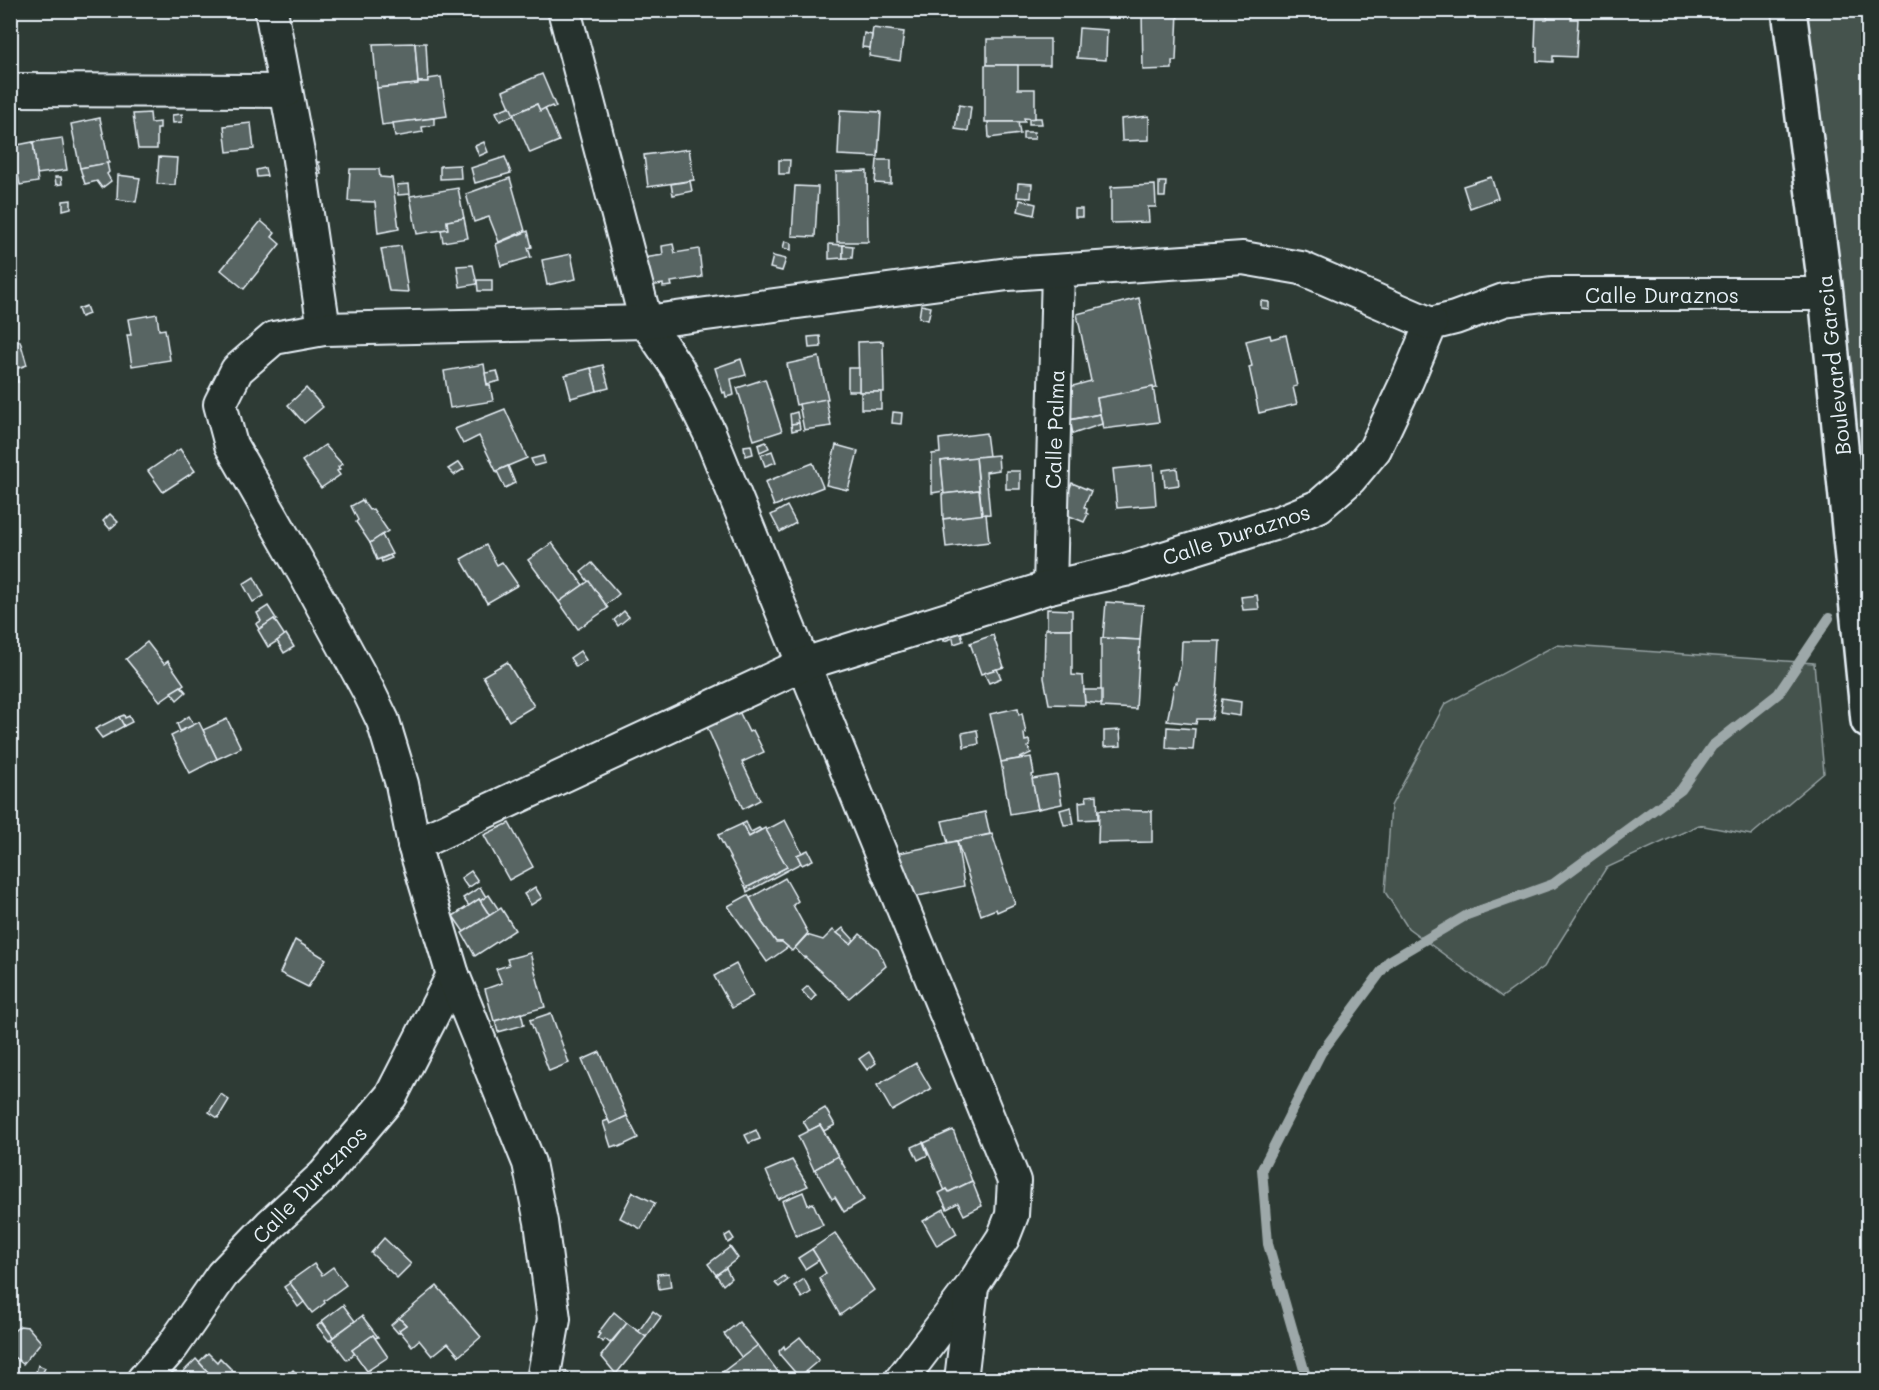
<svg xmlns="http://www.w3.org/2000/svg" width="1879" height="1390" viewBox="0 0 1879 1390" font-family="Mali,sans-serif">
<rect width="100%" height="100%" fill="#2e3b35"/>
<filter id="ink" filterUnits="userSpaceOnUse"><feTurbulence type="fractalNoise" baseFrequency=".0167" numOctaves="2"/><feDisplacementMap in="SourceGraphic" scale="12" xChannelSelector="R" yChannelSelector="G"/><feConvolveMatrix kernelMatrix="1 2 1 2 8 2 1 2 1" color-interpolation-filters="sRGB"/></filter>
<g filter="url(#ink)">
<g fill="#45524e" stroke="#96a2a3" stroke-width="1.5">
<polygon points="1803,11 1868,11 1868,578 1842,278"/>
<polygon points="1556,645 1814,663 1824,773 1751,835 1699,825 1606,868 1544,967 1502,997 1408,928 1385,892 1391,806 1445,704"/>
</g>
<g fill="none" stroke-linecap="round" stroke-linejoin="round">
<polyline stroke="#9da8a9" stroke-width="10" points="1307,1380 1268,1244 1262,1169 1321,1053 1389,961 1467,915 1553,884 1681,790 1712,746 1778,694 1829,618"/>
</g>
<g fill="#596563" stroke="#e8f1f8" stroke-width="1.5">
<polygon points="1142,10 1178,10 1176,61 1172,61 1172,69 1143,70"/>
<polygon points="1548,10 1571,10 1571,19 1578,19 1576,57 1553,56 1553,62 1537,61 1537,47 1535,47 1536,19 1547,19"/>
<polygon points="873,28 904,32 900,61 869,56"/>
<polygon points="1079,28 1107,30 1106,60 1077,58"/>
<polygon points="864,33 872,35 870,48 862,47"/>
<rect x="987" y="39" width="63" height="26"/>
<polygon points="415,43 418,84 377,88 373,44"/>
<polygon points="415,43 426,43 428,82 418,82"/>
<polygon points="985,65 1018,65 1018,89 1035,89 1035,119 1024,118 1025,122 985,122"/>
<polygon points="542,74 556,107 553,108 552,106 540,111 537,104 513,114 503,91"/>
<polygon points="441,77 447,116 382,125 377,88 418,84 418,82 428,82 428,79"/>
<polygon points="537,104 540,111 545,108 559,141 530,153 513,114"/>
<polygon points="959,105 971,107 968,131 955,129"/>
<polygon points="510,106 514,115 500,121 496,112"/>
<polygon points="840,110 881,112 878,157 838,155"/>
<polygon points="150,113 151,123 160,122 160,129 157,129 157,149 138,149 133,114"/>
<polygon points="182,114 182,122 173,123 172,115"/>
<polygon points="1149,116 1149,140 1122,141 1121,119"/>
<polygon points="100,118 109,163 80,168 71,124"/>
<polygon points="434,118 434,125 422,127 423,132 395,137 393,123"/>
<polygon points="1036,118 1041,118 1042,124 1029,124 1029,119"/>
<polygon points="988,122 1018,122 1020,134 989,138"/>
<polygon points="251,123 254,149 227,152 224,126"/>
<polygon points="1023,132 1034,132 1035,139 1023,139"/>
<polygon points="62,138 67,170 37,174 33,142"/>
<polygon points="33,142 38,182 20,185 12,146"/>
<polygon points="484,142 488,152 479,156 475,146"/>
<polygon points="689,149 694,180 648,187 644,155"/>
<polygon points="159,157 177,158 175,185 157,184"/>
<polygon points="505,157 511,173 475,183 471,168"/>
<polygon points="779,160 790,160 789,174 779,174"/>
<polygon points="877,160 891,160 891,184 875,183"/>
<polygon points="314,162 319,162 321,174 316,174"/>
<polygon points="107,163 109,172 107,174 111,181 102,188 97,181 85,184 80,168"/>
<polygon points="460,165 461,178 440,179 440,166"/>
<polygon points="265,168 267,176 257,177 256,170"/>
<polygon points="350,169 379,169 380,177 392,178 399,229 378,233 375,202 348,201"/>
<polygon points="867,171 868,242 837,242 836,172"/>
<polygon points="118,175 140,178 136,202 117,199"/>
<polygon points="55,177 61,177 62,184 56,185"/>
<polygon points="1491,177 1498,198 1470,208 1463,186"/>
<polygon points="510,178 525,231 499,242 489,217 474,222 466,194"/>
<polygon points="690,181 692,191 673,195 671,184"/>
<polygon points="1159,182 1166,182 1165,197 1159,197"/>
<polygon points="1018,183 1032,184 1031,198 1017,197"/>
<polygon points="409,184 410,194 398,195 397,185"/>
<polygon points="1155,185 1156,207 1148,207 1149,222 1111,223 1111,187"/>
<polygon points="795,186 818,187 815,237 792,236"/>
<polygon points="458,188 464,218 447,221 448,229 417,234 410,196"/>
<polygon points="71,200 71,208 63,210 63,201"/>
<polygon points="1020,200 1036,204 1034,215 1018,211"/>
<rect x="1075" y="209" width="7" height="8"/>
<polygon points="464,218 468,238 443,242 441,230 448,229 447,221"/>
<polygon points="261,221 275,233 272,237 280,244 244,289 221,270"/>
<polygon points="528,231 532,247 528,248 531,257 501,266 496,244"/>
<polygon points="785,241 791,243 791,250 783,248"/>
<polygon points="673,244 675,253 699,249 702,277 671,282 672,286 663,287 663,284 649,286 643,258 663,255 662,246"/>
<polygon points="829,244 843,245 843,258 829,259"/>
<polygon points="843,245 853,246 852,258 843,258"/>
<polygon points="401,246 408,292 389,291 381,249"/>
<polygon points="571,254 576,279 547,285 542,260"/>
<polygon points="773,256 786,259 782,271 770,268"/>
<polygon points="473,265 477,284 460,287 457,266"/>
<polygon points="477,280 492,280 492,291 478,291"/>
<polygon points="1139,298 1157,388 1097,398 1100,414 1068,420 1062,389 1091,381 1077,314"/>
<polygon points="1261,301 1269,302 1269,309 1261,308"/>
<polygon points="921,305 931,307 928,320 919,318"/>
<polygon points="86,306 89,314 81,317 78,309"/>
<polygon points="157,314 159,330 165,329 170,360 132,366 127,335 131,335 128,319"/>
<polygon points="1270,335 1271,339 1286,335 1297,386 1293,387 1297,404 1259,413 1249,367 1252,366 1246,341"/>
<polygon points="820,336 821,347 809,348 808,337"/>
<polygon points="20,341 27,365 10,371 10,344"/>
<polygon points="883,341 884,392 859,392 858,342"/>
<polygon points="819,357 828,399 796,405 787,364"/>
<polygon points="741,359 746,375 731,379 734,395 726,397 725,392 723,393 715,368"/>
<polygon points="484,364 487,385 490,385 493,401 450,408 444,371"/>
<polygon points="603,365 609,388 597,391 591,368"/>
<polygon points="591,368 597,391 571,398 565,375"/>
<rect x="848" y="368" width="11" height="23"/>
<polygon points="14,370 18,382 10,384 10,371"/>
<polygon points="497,371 500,381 487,384 485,373"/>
<polygon points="765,379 782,431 754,440 737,388"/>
<polygon points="1153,387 1159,422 1103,429 1097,398"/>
<polygon points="306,388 323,407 304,423 288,405"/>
<rect x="861" y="392" width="20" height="17"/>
<polygon points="826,399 831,426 804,430 799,404"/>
<polygon points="505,409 527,458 496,471 479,436 463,444 455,429"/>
<polygon points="797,412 799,423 791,424 790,414"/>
<polygon points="893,412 902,413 901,424 892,423"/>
<polygon points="1100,414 1102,424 1073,434 1070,420"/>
<polygon points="799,423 800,429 792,431 791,424"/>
<polygon points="986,433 989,456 941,461 944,491 932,493 932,454 940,453 939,439"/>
<polygon points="766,442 769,448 760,452 758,445"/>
<polygon points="325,445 342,464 338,467 340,469 337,471 340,475 321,488 302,461"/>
<polygon points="751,445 753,454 745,456 744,446"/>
<polygon points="836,445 858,451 848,490 826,485"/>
<polygon points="180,449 195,471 163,492 148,471"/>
<polygon points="772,451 776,462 765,466 761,455"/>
<polygon points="998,455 999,470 986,472 990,514 982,515 976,457"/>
<polygon points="543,456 545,463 534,466 531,459"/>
<polygon points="976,457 979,490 944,494 941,461"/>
<polygon points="459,462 464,469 454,475 448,469"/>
<polygon points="813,463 823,487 774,506 765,482"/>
<polygon points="1153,465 1156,505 1117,508 1113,469"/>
<polygon points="508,466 515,483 505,488 497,471"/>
<polygon points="1177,468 1179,485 1165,487 1163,470"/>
<rect x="1006" y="471" width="14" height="18"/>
<polygon points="1072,483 1091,491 1084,507 1087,509 1086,513 1088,514 1084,522 1060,512"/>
<polygon points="979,490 982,515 943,519 942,494"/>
<polygon points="362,500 369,510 373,509 388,531 370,543 356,522 358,520 351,506"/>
<polygon points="787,506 796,523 780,532 771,515"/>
<polygon points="110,514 118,522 110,529 103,521"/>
<polygon points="986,514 989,542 946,547 943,519"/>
<polygon points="382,535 392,554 377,560 370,543"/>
<polygon points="552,543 583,585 559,602 528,560"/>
<polygon points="486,545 497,565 502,562 518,585 487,603 461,559"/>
<polygon points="390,555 392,558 382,562 381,559"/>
<polygon points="592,563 619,594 606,605 581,572"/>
<polygon points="254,577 264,596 253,602 243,584"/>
<polygon points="589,581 608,608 578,629 559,602"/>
<polygon points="1257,595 1259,609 1243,610 1241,597"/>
<polygon points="1106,602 1143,605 1140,640 1103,638"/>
<polygon points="268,606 277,620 275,621 274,619 259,629 256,624 261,621 257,613"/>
<polygon points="1047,609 1072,610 1072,629 1047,629"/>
<polygon points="624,611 629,617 618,626 614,620"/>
<polygon points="274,619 285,636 268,647 258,630"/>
<polygon points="960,628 963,641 954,644 953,638 944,641 942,632"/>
<polygon points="1045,629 1072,629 1072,675 1083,676 1085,705 1049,704 1044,678"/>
<polygon points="286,634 294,647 284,653 277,641"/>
<polygon points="993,635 1004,667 981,674 970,643"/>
<polygon points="1101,638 1140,640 1136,709 1101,707"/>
<polygon points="1182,641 1220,641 1217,693 1212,719 1197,719 1196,724 1167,721 1175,682 1177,683 1181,664"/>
<polygon points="147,642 164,664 168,661 184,684 160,701 126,659"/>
<polygon points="580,651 586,660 576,667 570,658"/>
<polygon points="507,662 534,706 509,721 483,676"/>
<polygon points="997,669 1001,678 989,683 984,673"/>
<polygon points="181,686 186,692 177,700 171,692"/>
<polygon points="1084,690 1102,690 1102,704 1085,702"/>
<polygon points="1222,699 1241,702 1240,716 1220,713"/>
<polygon points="736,705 749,732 753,730 764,752 742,762 760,800 743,809 704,720"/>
<polygon points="1018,708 1019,715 1022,713 1026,733 1024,734 1025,741 1029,740 1030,746 1028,747 1031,753 1018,759 1001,762 990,714"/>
<polygon points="124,715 125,718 129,716 132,722 124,726 119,717"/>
<polygon points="189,716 194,725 180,731 177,724"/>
<polygon points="119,717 124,726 102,738 95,729"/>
<polygon points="227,719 241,748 217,759 203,730"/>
<polygon points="199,722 217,759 190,773 171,736"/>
<polygon points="1167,727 1195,729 1193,750 1166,748"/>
<polygon points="977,730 979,744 964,747 962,733"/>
<polygon points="1120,730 1121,746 1104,747 1104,731"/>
<polygon points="1031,757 1034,774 1032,775 1038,809 1010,814 1001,762"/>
<polygon points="1057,775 1062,804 1038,809 1032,779"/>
<polygon points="1097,795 1098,819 1080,820 1079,802 1087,801 1086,796"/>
<polygon points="1071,807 1074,824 1064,825 1060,810"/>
<polygon points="1099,810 1152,811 1152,842 1098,843"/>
<polygon points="985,812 990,834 948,843 942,821"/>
<polygon points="785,820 802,853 797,855 801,863 747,892 746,888 787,867 766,830"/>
<polygon points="746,822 751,832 759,828 761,830 749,837 742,824"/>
<polygon points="509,823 533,867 509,880 484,835"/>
<polygon points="742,824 749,837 765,828 787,867 746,888 718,835"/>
<polygon points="992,834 1015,904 997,912 996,909 981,915 957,841"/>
<polygon points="957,841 964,886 909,898 894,854"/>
<polygon points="808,850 813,860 802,865 797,855"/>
<polygon points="471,871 478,881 468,888 461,878"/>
<polygon points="785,878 798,901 793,905 808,933 792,951 782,942 776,942 761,921 762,921 750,898"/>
<polygon points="480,887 486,897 480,901 479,899 469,906 463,898"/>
<polygon points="535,887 542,898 531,905 524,894"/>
<polygon points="489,895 499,910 490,916 480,901"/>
<polygon points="748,895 762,921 761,921 776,942 782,942 788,947 767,962 728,906"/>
<polygon points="479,899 490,916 464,932 453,916"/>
<polygon points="501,908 515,930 475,956 462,933"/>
<polygon points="843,928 854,940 851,944 837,933"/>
<polygon points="833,930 851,944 860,934 878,949 886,966 849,998 805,957 804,958 795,948 807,935 823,940"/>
<polygon points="295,940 326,959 308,987 280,973"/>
<polygon points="530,953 545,1007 494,1021 485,989 502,983 496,969 509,965 507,959"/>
<polygon points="736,964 753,996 732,1008 714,976"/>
<polygon points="808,986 816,995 811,1001 802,991"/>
<polygon points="521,1013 524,1025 498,1032 495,1021"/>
<polygon points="551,1013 569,1063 549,1071 530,1020"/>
<polygon points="600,1052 627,1116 610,1124 582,1060"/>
<polygon points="869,1052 876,1063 867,1070 859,1059"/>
<polygon points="916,1063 931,1089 892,1111 877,1085"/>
<polygon points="221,1094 229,1100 218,1118 209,1112"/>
<polygon points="825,1108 835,1125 824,1131 820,1125 809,1131 803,1121"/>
<polygon points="627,1116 638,1138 619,1147 617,1145 611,1147 603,1122 608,1120 610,1124"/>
<polygon points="820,1125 838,1156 814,1170 798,1136"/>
<polygon points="756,1130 760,1139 749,1143 745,1135"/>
<polygon points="953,1130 972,1181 949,1192 947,1189 945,1191 924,1143"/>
<polygon points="923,1142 928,1155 918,1160 912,1147"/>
<polygon points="838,1156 864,1200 844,1212 835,1197 832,1199 815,1169"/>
<polygon points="792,1160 808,1186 778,1199 766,1171"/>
<polygon points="972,1181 982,1206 964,1215 958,1203 947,1209 939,1193 947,1189 949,1192"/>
<polygon points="633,1192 655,1203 641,1229 620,1218"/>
<polygon points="803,1192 808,1205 813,1203 823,1225 796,1236 782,1201"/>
<polygon points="944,1209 957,1234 937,1246 923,1221"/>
<polygon points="730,1233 734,1239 728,1243 725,1236"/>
<polygon points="835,1233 874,1290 840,1315 819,1278 826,1273 812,1249"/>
<polygon points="384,1238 411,1264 397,1278 371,1253"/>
<polygon points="730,1247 738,1258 716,1275 708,1264"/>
<polygon points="812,1249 819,1260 805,1269 798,1258"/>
<polygon points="314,1264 322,1275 333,1267 346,1285 324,1301 325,1303 312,1313 289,1282"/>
<polygon points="726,1268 731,1278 723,1285 716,1275"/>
<polygon points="669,1273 671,1287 659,1289 657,1274"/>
<polygon points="784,1276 788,1280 779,1287 775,1283"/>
<polygon points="804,1279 811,1292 802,1298 794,1286"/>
<polygon points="290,1283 304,1302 298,1307 284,1287"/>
<polygon points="437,1286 481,1337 459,1356 448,1343 432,1356 419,1340 412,1346 399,1330 406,1325 399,1318"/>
<polygon points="343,1305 355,1321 333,1337 322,1321"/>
<polygon points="653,1311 661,1317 646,1337 638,1332"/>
<polygon points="614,1312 627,1323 610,1343 605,1339 603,1342 597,1338 600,1334 598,1333"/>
<polygon points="362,1316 378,1337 375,1338 373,1335 352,1350 355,1353 347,1360 331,1339"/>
<polygon points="399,1318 406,1325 399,1330 400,1332 398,1333 391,1325"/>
<polygon points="322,1322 333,1337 329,1341 317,1326"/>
<polygon points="739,1322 758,1346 742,1358 724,1334"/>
<polygon points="627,1323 646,1337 616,1374 601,1356"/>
<polygon points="20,1326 28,1327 41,1342 23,1364 15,1358 10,1361 10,1334"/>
<polygon points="373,1335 388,1357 367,1371 352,1350"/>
<polygon points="800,1337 819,1360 799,1377 780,1355 779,1351 784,1346 785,1349"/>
<polygon points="758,1345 782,1377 778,1380 719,1380 720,1374"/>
<polygon points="208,1353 217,1362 220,1358 234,1372 228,1377 231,1380 215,1380 199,1362"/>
<polygon points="196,1359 215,1380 175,1380"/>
<polygon points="38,1365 45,1368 41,1376 36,1372"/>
<polygon points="293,1370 302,1380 283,1380"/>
<polygon points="567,1372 576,1380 561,1380"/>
<polygon points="673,1374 682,1376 681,1380 672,1380"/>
</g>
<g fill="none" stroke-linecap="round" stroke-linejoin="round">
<g stroke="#e8f1f8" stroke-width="36">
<g id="street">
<polyline points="271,10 298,153 324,329"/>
<polyline points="564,10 646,322 678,369 709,432 1014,1181 1012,1215 1003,1238 972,1286 901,1380"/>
<polyline points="10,90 286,91"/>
<polyline points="1050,587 1058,271"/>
<polyline points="414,845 804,664 1050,587 1125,570 1280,522 1319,506 1350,479 1375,449 1407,381 1431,324 1455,318 1504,300 1551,294 1826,294"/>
<polyline points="143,1380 172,1347 222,1275 270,1225 324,1175 391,1096 453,975"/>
<polyline points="543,1380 554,1319 541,1222 529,1163 453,975 414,845 402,784 383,721 368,690 307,578 231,445 220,404 237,370 274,338 324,329 646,322 1008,274 1243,258 1301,268 1431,324"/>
<polyline points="961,1380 972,1287"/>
</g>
</g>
<g stroke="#e8f1f8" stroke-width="38">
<polyline id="primary" points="1789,10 1826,294 1868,721"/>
</g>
<use href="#street" stroke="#26332d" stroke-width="32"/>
<use href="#primary" stroke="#26332d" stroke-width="33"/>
</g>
</g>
<g text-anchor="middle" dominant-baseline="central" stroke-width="4.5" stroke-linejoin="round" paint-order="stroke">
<g font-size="21" fill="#e8f1f8" stroke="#26332d">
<text x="1662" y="294">Calle Duraznos</text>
<text transform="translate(1833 365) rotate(-96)">Boulevard Garcia</text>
<text transform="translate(1054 429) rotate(-88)">Calle Palma</text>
<text transform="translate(1236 534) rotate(-18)">Calle Duraznos</text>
<text transform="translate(309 1184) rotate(-46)">Calle Duraznos</text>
</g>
</g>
<rect width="1879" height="1390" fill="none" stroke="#26332d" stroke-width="36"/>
<rect x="18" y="18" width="1843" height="1354" fill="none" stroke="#e8f1f8" stroke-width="2" filter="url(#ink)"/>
</svg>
